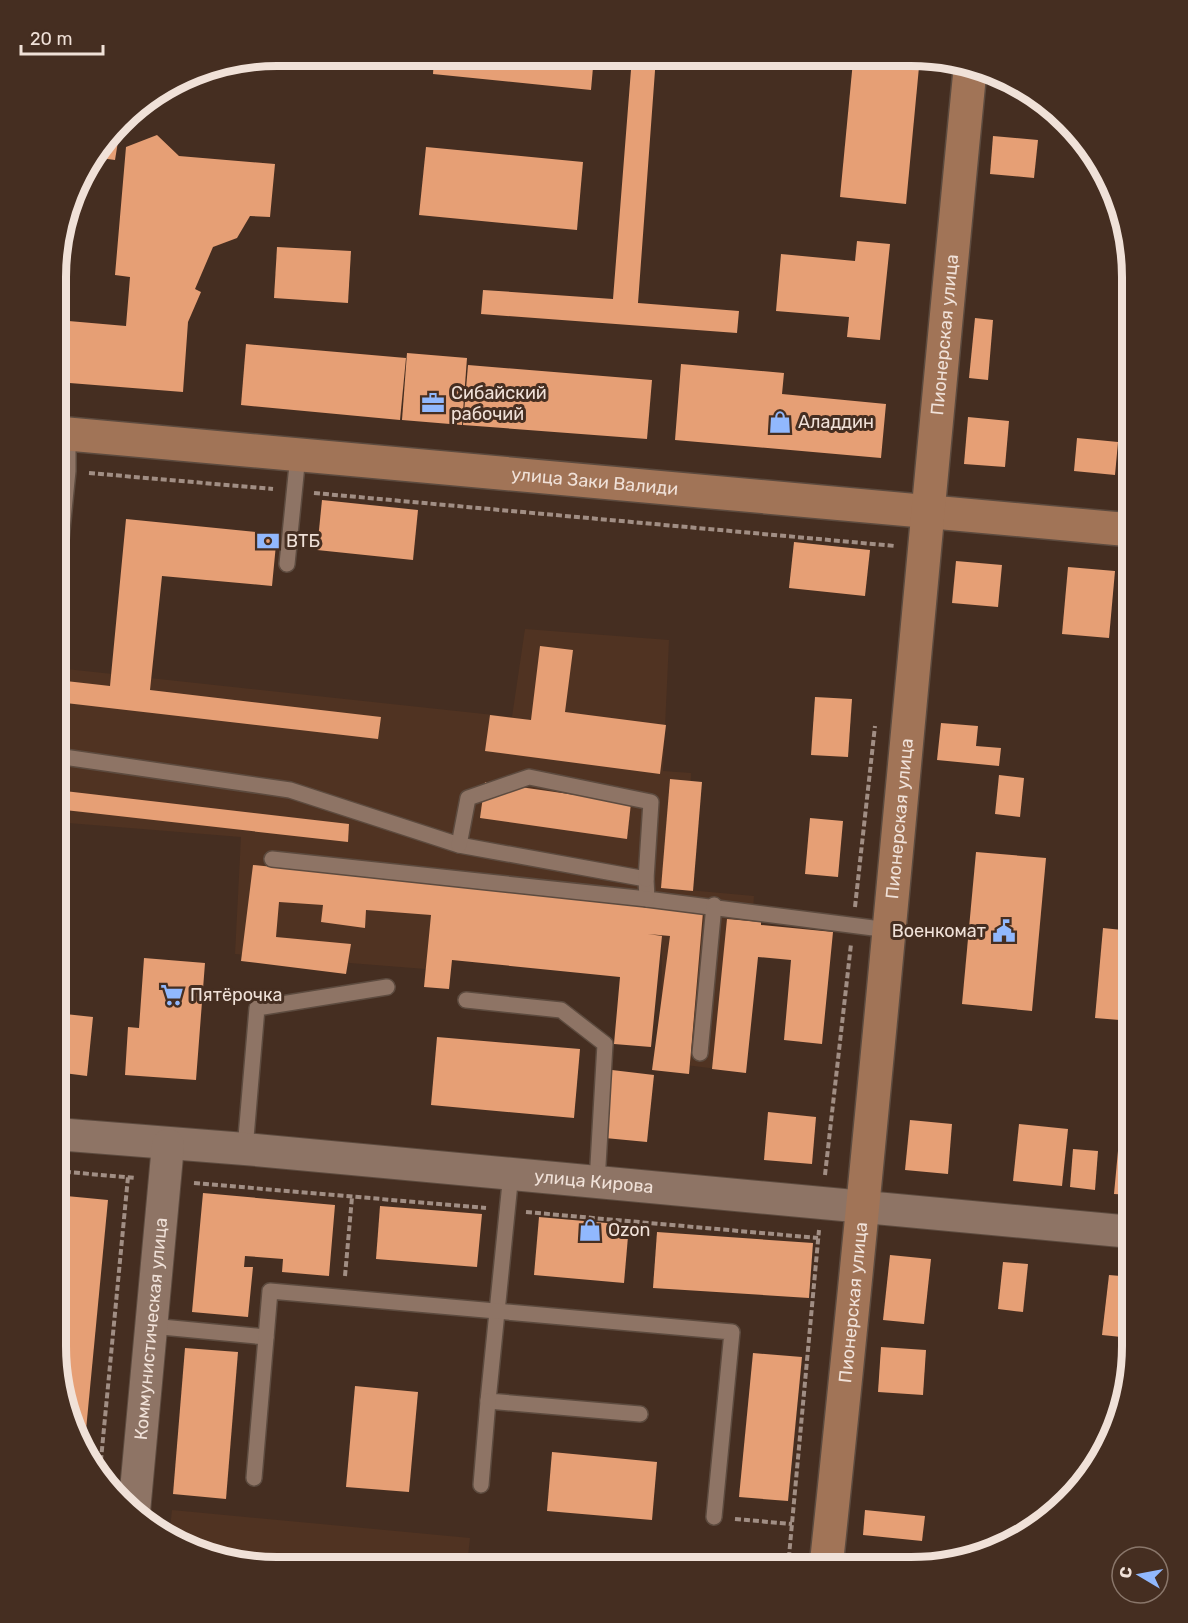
<svg xmlns="http://www.w3.org/2000/svg" width="1188" height="1623" viewBox="0 0 1188 1623" font-family="Rubik,sans-serif">
<rect width="100%" height="100%" fill="#452e21"/>
<g fill="#503322">
<polygon points="525,629 669,640 663,771 691,773 688,890 754,896 742,1072 661,1062 662,936 432,914 426,969 235,954 241,837 56,822 57,668 512,717"/>
<polygon points="172,1510 470,1538 467,1566 249,1566 193,1551 169,1537"/>
</g>
<g fill="#e69f75">
<polygon points="434,56 594,56 591,90 433,74"/>
<polygon points="632,57 656,57 638,303 739,311 737,333 481,314 483,290 613,299"/>
<polygon points="853,61 919,67 906,204 840,197"/>
<polygon points="121,123 115,160 93,157"/>
<polygon points="157,135 179,156 275,164 270,217 250,216 237,238 213,247 195,289 201,292 188,322 183,392 57,382 57,320 126,326 130,277 115,275 126,147"/>
<polygon points="993,136 1038,140 1034,178 990,174"/>
<polygon points="426,147 583,162 577,230 419,215"/>
<polygon points="1098,165 1110,179 1110,181 1096,180"/>
<polygon points="857,241 890,244 880,340 847,337 849,317 776,311 781,254 855,261"/>
<polygon points="277,247 351,251 348,303 274,298"/>
<polygon points="57,252 69,252 67,283 57,282"/>
<polygon points="975,318 993,320 988,380 969,378"/>
<polygon points="246,344 406,358 400,420 241,405"/>
<polygon points="407,353 467,358 462,425 402,420"/>
<polygon points="681,364 784,373 782,394 886,404 881,458 675,440"/>
<polygon points="468,365 652,380 647,439 463,425"/>
<polygon points="968,417 1009,421 1005,467 964,464"/>
<polygon points="1077,438 1118,442 1115,475 1074,471"/>
<polygon points="322,500 418,510 413,560 317,550"/>
<polygon points="126,519 277,534 272,586 162,576 150,690 381,717 378,739 57,702 57,680 110,686"/>
<polygon points="794,542 870,550 865,596 789,588"/>
<polygon points="956,561 1002,565 998,607 952,603"/>
<polygon points="1068,567 1115,571 1109,638 1062,634"/>
<polygon points="540,646 573,650 565,712 666,725 660,774 485,751 490,715 531,720"/>
<polygon points="815,697 852,699 848,757 811,755"/>
<polygon points="941,723 978,726 976,746 1001,748 999,766 937,760"/>
<polygon points="999,775 1024,778 1020,817 995,814"/>
<polygon points="670,779 702,782 693,891 661,888"/>
<polygon points="485,782 631,803 627,839 480,818"/>
<polygon points="56,790 349,824 348,842 56,809"/>
<polygon points="810,818 843,821 838,877 805,874"/>
<polygon points="976,852 1046,858 1032,1011 962,1004"/>
<polygon points="253,865 703,912 689,1074 652,1070 670,936 648,934 662,936 651,1047 614,1044 620,977 452,960 449,989 424,987 431,915 366,910 365,928 321,922 323,905 279,902 276,937 351,944 346,974 241,961"/>
<polygon points="727,919 761,922 761,925 833,932 822,1044 784,1040 791,960 758,957 746,1073 712,1069"/>
<polygon points="1103,928 1132,931 1132,1021 1095,1018"/>
<polygon points="144,958 205,963 196,1080 125,1075 128,1027 139,1028"/>
<polygon points="56,1013 93,1017 87,1076 56,1072"/>
<polygon points="437,1037 580,1049 574,1118 431,1105"/>
<polygon points="612,1070 654,1075 647,1142 605,1138"/>
<polygon points="768,1112 816,1117 812,1164 764,1160"/>
<polygon points="910,1120 952,1124 948,1174 905,1170"/>
<polygon points="1019,1124 1068,1129 1062,1186 1013,1181"/>
<polygon points="1119,1140 1132,1141 1132,1195 1114,1194"/>
<polygon points="1073,1149 1098,1151 1095,1190 1070,1187"/>
<polygon points="203,1193 335,1205 329,1276 282,1272 283,1259 245,1256 244,1267 253,1267 248,1317 192,1312"/>
<polygon points="56,1195 108,1200 84,1451 78,1444 56,1346"/>
<polygon points="380,1206 482,1214 477,1267 376,1259"/>
<polygon points="539,1217 629,1225 624,1283 534,1275"/>
<polygon points="657,1232 813,1243 809,1298 653,1288"/>
<polygon points="890,1255 931,1259 924,1324 883,1320"/>
<polygon points="1003,1262 1028,1264 1023,1312 998,1309"/>
<polygon points="1109,1275 1132,1277 1131,1338 1102,1335"/>
<polygon points="881,1347 926,1350 923,1395 878,1392"/>
<polygon points="185,1348 238,1352 226,1499 173,1494"/>
<polygon points="753,1353 802,1357 788,1501 739,1497"/>
<polygon points="355,1386 418,1392 409,1492 346,1487"/>
<polygon points="552,1452 657,1462 652,1520 547,1511"/>
<polygon points="865,1510 925,1516 922,1541 863,1535"/>
<polygon points="208,1549 312,1558 311,1566 249,1566 207,1555"/>
<polygon points="863,1559 912,1563 912,1567 862,1567"/>
</g>
<g fill="none" stroke-linecap="round" stroke-linejoin="round">
<g stroke="#5d4b3f" stroke-width="18">
<g id="lane">
<polyline points="287,564 298,455"/>
<polyline points="57,579 68,471 68,434"/>
<polyline points="57,756 290,790 459,845 646,879 647,899 889,930"/>
<polyline points="459,845 468,798 529,777 651,802 646,879"/>
<polyline points="272,859 647,899"/>
<polyline points="466,1000 561,1010 605,1044 597,1182"/>
<polyline points="700,1053 714,905"/>
<polyline points="245,1149 257,1008 387,987"/>
<polyline points="511,1173 488,1401 640,1414"/>
<polyline points="151,1326 266,1337"/>
<polyline points="254,1478 270,1291 732,1332 714,1517"/>
<polyline points="481,1485 488,1401"/>
</g>
</g>
<g stroke="#5d4b3f" stroke-width="34">
<g id="street">
<path id="s1" d="M 56,1134 L 245,1149 L 1132,1232"/>
<path id="s2" d="M 134,1512 L 168,1145"/>
</g>
</g>
<g stroke="#5d4b3f" stroke-width="36">
<g id="secondary">
<path id="s3" d="M 57,433 L 1132,530"/>
<path id="s4" d="M 826,1567 C 879,1069 921,569 970,70"/>
</g>
</g>
<g stroke="#a18e84" stroke-width="4" stroke-dasharray="6 3" stroke-linecap="butt">
<polyline points="89,473 273,489"/>
<polyline points="314,493 895,546"/>
<polyline points="855,907 875,726"/>
<polyline points="56,1171 136,1178"/>
<polyline points="825,1175 851,944"/>
<polyline points="194,1183 486,1208"/>
<polyline points="526,1212 818,1238"/>
<polyline points="345,1276 352,1197"/>
<polyline points="100,1470 128,1177"/>
<polyline points="735,1519 792,1524"/>
<polyline points="161,1532 161,1524"/>
<polyline points="788,1567 819,1230"/>
</g>
<use href="#lane" stroke="#8e7465" stroke-width="15"/>
<use href="#street" stroke="#8e7465" stroke-width="32"/>
<use href="#secondary" stroke="#a17457" stroke-width="33"/>
</g>
<defs>
<g id="office-bare" transform="scale(1.8)"><path d="M-6-3h4V-5.5h4V-3h4V5H-6ZM-1-4.5V-3h2v-1.5ZM-6 0V1H6V0Z" fill="#91b8fd" stroke="#452e21" stroke-width="2.5" paint-order="stroke"/></g>
<g id="shop-bare" transform="scale(1.8)"><path d="M-5-2.5h2.3a2.7 3.5 0 0 1 5.4 0H5L5.5 6h-11ZM-1.5-2.5h3a1.5 2.3 0 0 0-3 0Z" fill="#91b8fd" stroke="#452e21" stroke-width="2.5" paint-order="stroke"/></g>
<g id="bank-bare" transform="scale(1.8)"><path d="M-6-4H6V4H-6ZM0-2.3a2.3 2.3 0 1 0 0 4.6a2.3 2.3 0 1 0 0-4.6Z" fill="#91b8fd" stroke="#452e21" stroke-width="2.5" paint-order="stroke"/></g>
<g id="civic-bare" transform="scale(1.8)"><path d="M-.6-6.5H3V-4.5H.6V-3L4-1V1h2V6H-6V1h2V-1L-.6-3ZM-1.2 2.5V6h2.4V2.5Z" fill="#91b8fd" stroke="#452e21" stroke-width="2.5" paint-order="stroke"/></g>
<g id="supermarket-bare" transform="scale(1.8)"><path d="M-6-5.5h2.5l.6 2H6L4.5 2H-2.5L-4.4-4H-6ZM-1.5 3.2a1.3 1.3 0 1 0 .1 0ZM3 3.2a1.3 1.3 0 1 0 .1 0Z" fill="#91b8fd" stroke="#452e21" stroke-width="2.5" paint-order="stroke"/></g>
</defs>
<g fill-rule="evenodd">
<use href="#office-bare" x="433" y="403"/>
<use href="#shop-bare" x="780" y="422"/>
<use href="#bank-bare" x="268" y="541"/>
<use href="#civic-bare" x="1004" y="931"/>
<use href="#supermarket-bare" x="172" y="995"/>
<use href="#shop-bare" x="590" y="1230"/>
</g>
<g text-anchor="middle" dominant-baseline="central" stroke-width="6" stroke-linejoin="round" paint-order="stroke">
<g font-size="18" fill="#f0e1d8" stroke="#452e21">
<text stroke="none"><textPath href="#s4" startOffset="1238">Пионерская улица</textPath></text>
<text stroke="none"><textPath href="#s3" startOffset="540">улица Заки Валиди</textPath></text>
<text stroke="none"><textPath href="#s4" startOffset="752">Пионерская улица</textPath></text>
<text stroke="none"><textPath href="#s1" startOffset="540">улица Кирова</textPath></text>
<text stroke="none"><textPath href="#s4" startOffset="266">Пионерская улица</textPath></text>
<text stroke="none"><textPath href="#s2" startOffset="184">Коммунистическая улица</textPath></text>
</g>
<g font-size="18" fill="#f0e1d8" stroke="#452e21" text-anchor="start">
<text x="451" y="393">Сибайский<tspan x="451" dy="21">рабочий</tspan></text>
<text x="798" y="422">Аладдин</text>
<text x="286" y="541">ВТБ</text>
<text x="986" y="931" text-anchor="end">Военкомат</text>
<text x="190" y="995">Пятёрочка</text>
<text x="608" y="1230">Ozon</text>
</g>
</g>
<path d="M0 0H1188V1623H0ZM277 66H911A211 211 0 0 1 1122 277V1346A211 211 0 0 1 911 1557H277A211 211 0 0 1 66 1346V277A211 211 0 0 1 277 66Z" fill="#452e21" fill-rule="evenodd"/>
<path fill="none" stroke="#f0e1d8" stroke-width="8" d="M277 66H911A211 211 0 0 1 1122 277V1346A211 211 0 0 1 911 1557H277A211 211 0 0 1 66 1346V277A211 211 0 0 1 277 66Z"/>
<g transform="translate(1140 1575) rotate(280)"><circle r="28" fill="#452e21" stroke="#89766a" stroke-width="1.5"/>
<path d="M0-4.5L10 22L0 15L-10 22Z" fill="#91b8fd"/>
<text y="-9" font-size="16" font-weight="bold" text-anchor="middle" fill="#f0e1d8">С</text>
</g>
<path d="M21 45v9h82v-9" fill="none" stroke="#f0e1d8" stroke-width="3"/>
<text x="30" y="45" font-size="18" fill="#f0e1d8" stroke="#452e21" stroke-width="4.5" paint-order="stroke">20 m</text>
</svg>
